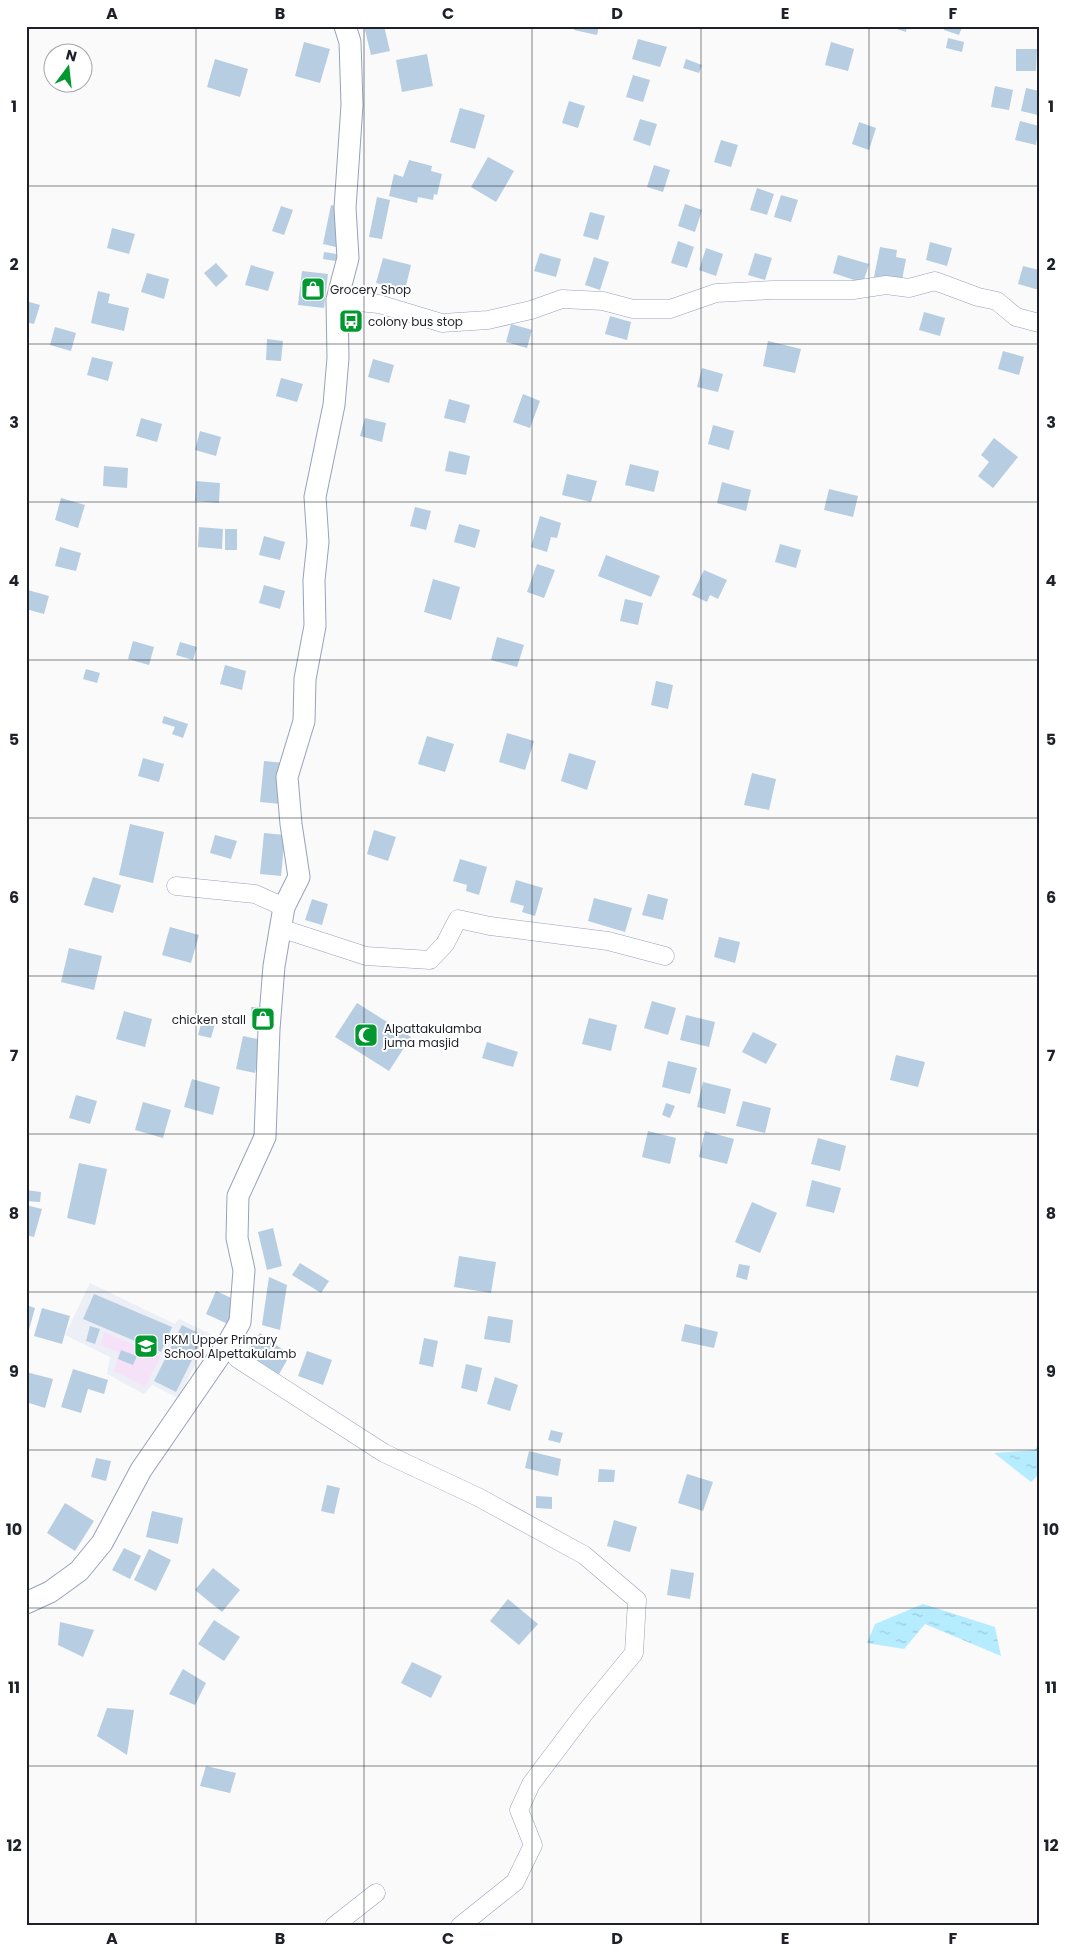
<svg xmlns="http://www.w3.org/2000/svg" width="1065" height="1952" viewBox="0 0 1065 1952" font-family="Poppins,sans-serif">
<defs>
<pattern id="water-ripples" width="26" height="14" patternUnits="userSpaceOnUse" patternTransform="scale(1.25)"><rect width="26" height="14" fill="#b5ecff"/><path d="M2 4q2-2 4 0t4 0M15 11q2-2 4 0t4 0" fill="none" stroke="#9bcadb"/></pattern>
</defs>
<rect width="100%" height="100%" fill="#fafafa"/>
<polygon fill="#edeff6" points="90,1283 175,1324 179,1319 211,1334 178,1398 152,1385 144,1394 107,1374 110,1357 65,1335"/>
<polygon fill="#f6e2f8" points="105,1332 161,1356 145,1387 114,1371 119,1353 100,1345"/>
<g fill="url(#water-ripples)">
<polygon points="1039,1443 1039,1474 1031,1482 994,1453 1035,1450"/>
<polygon points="923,1604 995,1627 1001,1656 925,1624 904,1649 867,1643 875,1624"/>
</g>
<g fill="#b7cde1">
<polygon points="364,26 384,26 390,51 371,55"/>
<polygon points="575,26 599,26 597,35 574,30"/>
<polygon points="888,26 907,26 906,32"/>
<polygon points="945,26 958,26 962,27 959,35 944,30"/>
<polygon points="948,38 964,42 962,52 946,48"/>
<polygon points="638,39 667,47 660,67 632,59"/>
<polygon points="304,42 330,49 320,83 295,76"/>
<polygon points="831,42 854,49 848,71 825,65"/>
<polygon points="1016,49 1037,49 1036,71 1016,71"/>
<polygon points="427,54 433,86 402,92 396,60"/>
<polygon points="215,59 248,69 240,97 207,87"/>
<polygon points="686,59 702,65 699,73 683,68"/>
<polygon points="633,75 650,80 643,102 626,97"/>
<polygon points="995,86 1013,90 1009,110 991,107"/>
<polygon points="1026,88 1039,91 1038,115 1021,111"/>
<polygon points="569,101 585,106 578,128 562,123"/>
<polygon points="460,108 485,115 475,149 450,142"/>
<polygon points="640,119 657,124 650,146 633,140"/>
<polygon points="1020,121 1039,126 1036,145 1015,140"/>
<polygon points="859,122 876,128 869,150 852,144"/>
<polygon points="721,140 738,145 731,167 714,162"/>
<polygon points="488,157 514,171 496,202 471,187"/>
<polygon points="409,160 432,166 431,171 442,174 437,195 434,194 433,200 418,197 417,203 389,196 394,174 403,177"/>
<polygon points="654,165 670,170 663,192 647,187"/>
<polygon points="757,188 774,194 767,215 750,210"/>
<polygon points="781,195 798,200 791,222 774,217"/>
<polygon points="377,197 390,200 382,239 369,237"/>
<polygon points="685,204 702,210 695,232 678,226"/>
<polygon points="331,205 344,208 336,247 323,244"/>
<polygon points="281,206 293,210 284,235 272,231"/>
<polygon points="590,212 605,216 598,240 583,236"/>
<polygon points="112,228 135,234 129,254 107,248"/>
<polygon points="678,241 694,247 687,268 671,263"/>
<polygon points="930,242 952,248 947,266 926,260"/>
<polygon points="880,247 897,250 896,257 906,259 902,280 873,282"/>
<polygon points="706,248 723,254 716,276 699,270"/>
<polygon points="324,252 337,254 336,261 323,259"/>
<polygon points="540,253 561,259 556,277 534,271"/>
<polygon points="755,253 772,258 765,280 748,275"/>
<polygon points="838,255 869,264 863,283 833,273"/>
<polygon points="594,257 609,262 600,290 585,285"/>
<polygon points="383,258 411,265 405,290 376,283"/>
<polygon points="216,263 228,276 216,287 204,273"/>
<polygon points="251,265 274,272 268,291 245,285"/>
<polygon points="1023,266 1039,270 1039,290 1018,284"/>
<polygon points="302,271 328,274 324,308 298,305"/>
<polygon points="147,273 169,279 164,299 141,292"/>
<polygon points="98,291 110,294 108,303 129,308 124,331 91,323"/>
<polygon points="26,301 40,305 34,324 26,322"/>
<polygon points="924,312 945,318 940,336 919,330"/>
<polygon points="610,316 631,322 627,340 605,334"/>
<polygon points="511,324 532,330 527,348 506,342"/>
<polygon points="55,327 76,333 71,351 50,345"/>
<polygon points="267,339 283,341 281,361 266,360"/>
<polygon points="768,341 801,349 795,373 763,366"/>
<polygon points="1003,351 1024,357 1019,375 998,369"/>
<polygon points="92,357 113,362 108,381 87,375"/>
<polygon points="373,359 394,365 389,383 368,377"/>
<polygon points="702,368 723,374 718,392 697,387"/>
<polygon points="281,378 303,384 297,402 276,396"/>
<polygon points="523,394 540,401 530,428 513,422"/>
<polygon points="449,399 470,405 465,423 444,418"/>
<polygon points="141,418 162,424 157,442 136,436"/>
<polygon points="365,418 386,423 382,442 360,436"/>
<polygon points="713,425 734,431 729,450 708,444"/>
<polygon points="200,431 221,437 216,456 195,450"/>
<polygon points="994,438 1018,457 993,488 978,476 989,462 981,455"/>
<polygon points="449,451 470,456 466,475 445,471"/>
<polygon points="630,464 659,471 654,492 625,485"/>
<polygon points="104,466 128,468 127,488 103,486"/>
<polygon points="567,474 597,481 591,502 562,495"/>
<polygon points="196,481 220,483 219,503 195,501"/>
<polygon points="722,482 751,490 746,511 717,503"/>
<polygon points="829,489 858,496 853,517 824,510"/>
<polygon points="61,498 85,505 78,528 55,520"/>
<polygon points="415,507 431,511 426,530 410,526"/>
<polygon points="540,516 561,523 557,538 551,537 547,552 531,547"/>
<polygon points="459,524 480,530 475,548 454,542"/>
<polygon points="199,527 223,529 222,549 198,547"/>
<rect x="225" y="529" width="12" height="21"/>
<polygon points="264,536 285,542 280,560 259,555"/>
<polygon points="780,544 801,550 796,568 775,562"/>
<polygon points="60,547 81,553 76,571 55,566"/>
<polygon points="606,555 660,576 651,597 598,576"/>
<polygon points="537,564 555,570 544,598 527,592"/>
<polygon points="704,570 727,580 718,599 710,595 707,602 692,595"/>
<polygon points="433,579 460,587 451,620 424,612"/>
<polygon points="264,585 285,591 280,609 259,603"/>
<polygon points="28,590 49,596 44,614 26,609"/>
<polygon points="625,599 643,603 638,625 620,621"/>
<polygon points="497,637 524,645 517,667 491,660"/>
<polygon points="133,641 154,647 149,665 128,659"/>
<polygon points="180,642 197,647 193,660 176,655"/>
<polygon points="225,665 246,671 242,690 220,684"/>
<polygon points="86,669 100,673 97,683 83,679"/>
<polygon points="656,681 673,685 668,709 651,705"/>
<polygon points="164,716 188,724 183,738 172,734 175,727 162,723"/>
<polygon points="507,733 534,741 525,770 499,762"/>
<polygon points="427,736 454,744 445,772 418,764"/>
<polygon points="569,753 596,761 587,790 561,781"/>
<polygon points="143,758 164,764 159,782 138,776"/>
<polygon points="264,761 285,763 281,804 260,802"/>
<polygon points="752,773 776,779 769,810 744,805"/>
<polygon points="130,824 164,832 153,883 119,875"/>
<polygon points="374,830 396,837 388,861 367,854"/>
<polygon points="264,833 285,835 281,876 260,874"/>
<polygon points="215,835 237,841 231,859 210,853"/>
<polygon points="460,859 487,867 479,895 466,891 467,885 453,881"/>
<polygon points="93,877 121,885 113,913 84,905"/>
<polygon points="516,880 543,888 535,916 522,912 524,906 510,902"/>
<polygon points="648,894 668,899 663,920 642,915"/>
<polygon points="594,898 632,908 625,932 588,921"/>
<polygon points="312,899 328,904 322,925 305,920"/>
<polygon points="170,927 199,935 191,963 162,955"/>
<polygon points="719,937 740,942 735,963 714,957"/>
<polygon points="69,948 102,956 94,990 61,982"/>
<polygon points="652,1001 676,1008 668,1035 644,1028"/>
<polygon points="357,1003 411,1037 389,1071 335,1037"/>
<rect x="251" y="1007" width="11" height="18"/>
<polygon points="124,1011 152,1019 145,1047 116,1039"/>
<polygon points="686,1015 715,1022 709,1047 680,1040"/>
<polygon points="203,1017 216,1020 211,1038 198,1035"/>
<polygon points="589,1018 617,1025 611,1051 582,1044"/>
<polygon points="753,1032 777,1044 766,1064 742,1052"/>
<polygon points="243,1036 262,1040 255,1073 236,1069"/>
<polygon points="487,1042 518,1052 513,1067 482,1058"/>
<polygon points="896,1055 925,1062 918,1087 890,1080"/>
<polygon points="668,1061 697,1068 690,1094 662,1087"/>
<polygon points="192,1079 220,1087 213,1115 184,1107"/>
<polygon points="703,1082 731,1089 725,1114 697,1107"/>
<polygon points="76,1095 97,1101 90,1124 69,1118"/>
<polygon points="743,1101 771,1108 765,1133 736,1126"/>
<polygon points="143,1102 171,1110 163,1138 135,1130"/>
<polygon points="666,1103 675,1106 670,1118 662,1115"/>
<polygon points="648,1131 676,1138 670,1164 642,1157"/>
<polygon points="705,1131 734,1139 727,1164 699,1157"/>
<polygon points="818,1138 846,1146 840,1171 811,1164"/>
<polygon points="79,1163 107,1169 95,1225 67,1218"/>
<polygon points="812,1180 841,1188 834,1213 806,1206"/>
<polygon points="26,1190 41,1192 40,1202 26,1201"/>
<polygon points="752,1202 777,1213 760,1253 735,1242"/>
<polygon points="26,1205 42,1209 34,1237 26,1235"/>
<polygon points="273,1228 282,1266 267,1270 258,1232"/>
<polygon points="459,1256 496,1262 491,1293 454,1287"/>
<polygon points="300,1263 329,1281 321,1293 292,1275"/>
<polygon points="739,1264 750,1266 747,1280 736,1277"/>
<polygon points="269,1277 287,1285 280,1330 262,1325"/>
<polygon points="216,1291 240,1302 230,1325 206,1314"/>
<polygon points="94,1294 172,1327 161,1352 83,1319"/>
<polygon points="26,1305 35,1308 27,1337 26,1337"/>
<polygon points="42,1308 70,1316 62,1344 34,1336"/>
<polygon points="488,1316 513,1320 510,1343 484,1339"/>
<polygon points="685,1324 718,1332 714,1348 681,1341"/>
<polygon points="182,1325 204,1336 176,1392 154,1381"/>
<polygon points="90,1326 100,1329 95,1344 86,1341"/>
<polygon points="260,1333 290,1355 278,1376 245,1355"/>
<polygon points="424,1338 438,1341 433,1367 419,1364"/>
<polygon points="121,1350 137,1356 133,1365 118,1359"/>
<polygon points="307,1351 332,1360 323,1385 298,1376"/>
<polygon points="466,1364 482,1368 477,1392 461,1388"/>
<polygon points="73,1369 108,1380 104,1394 88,1389 81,1413 61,1407"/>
<polygon points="26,1372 53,1379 45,1408 26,1402"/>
<polygon points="495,1377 518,1385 510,1411 487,1404"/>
<polygon points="551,1430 563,1433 560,1443 548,1440"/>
<polygon points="529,1451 561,1459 558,1476 525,1468"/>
<polygon points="96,1458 111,1461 106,1481 91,1477"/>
<polygon points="599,1469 615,1470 614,1482 598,1482"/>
<polygon points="687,1474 713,1482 703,1511 678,1503"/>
<polygon points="327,1485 340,1488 334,1514 321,1511"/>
<polygon points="536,1496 552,1497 552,1509 536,1508"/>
<polygon points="65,1503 94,1521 75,1551 47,1533"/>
<polygon points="152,1511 183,1518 178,1544 146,1537"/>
<polygon points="614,1520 637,1527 630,1552 607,1546"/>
<polygon points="124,1548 141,1556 130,1579 112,1570"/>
<polygon points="149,1549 171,1560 156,1591 134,1580"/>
<polygon points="213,1568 240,1590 222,1612 195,1590"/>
<polygon points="671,1569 694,1573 690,1599 667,1595"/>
<polygon points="508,1599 538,1624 519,1645 490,1621"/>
<polygon points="214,1620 240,1637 224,1661 198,1644"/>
<polygon points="60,1622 94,1630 83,1657 58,1645"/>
<polygon points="412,1662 442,1676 431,1698 401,1683"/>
<polygon points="183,1669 206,1683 195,1705 169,1694"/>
<polygon points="107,1708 134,1710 127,1755 97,1736"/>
<polygon points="206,1766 236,1773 230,1793 200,1786"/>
</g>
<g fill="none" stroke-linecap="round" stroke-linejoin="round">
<g stroke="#99a1ba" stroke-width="19">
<g id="minor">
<polyline points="337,300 379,304 442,323 488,320 531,310 562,299 603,301 633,309 670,309 716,293 773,290 853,290 886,285 909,288 935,281 978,297 997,301 1016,317 1039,323"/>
<polyline points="176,886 255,894 284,907"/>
<polyline points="280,928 366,956 430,960 445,944 458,919 490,926 608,941 665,956"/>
<polyline points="227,1345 238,1359 384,1453 478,1497 584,1555 637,1600 634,1653 583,1715 531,1784 519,1810 533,1845 515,1882 460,1926"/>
<polyline points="334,1926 376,1893"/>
</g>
</g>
<g stroke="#99a1ba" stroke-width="23">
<polyline id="tertiary" points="26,1603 50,1592 79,1571 102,1543 141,1470 227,1345 240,1322 244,1270 237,1238 238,1196 265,1137 269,1029 274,966 284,907 299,877 291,824 287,777 304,721 305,679 315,626 314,580 318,542 315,497 334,405 338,358 337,300 348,258 345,208 352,105 350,42 345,26"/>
</g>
<use href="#minor" stroke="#fff" stroke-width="18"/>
<use href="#tertiary" stroke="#fff" stroke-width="21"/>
</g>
<path fill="none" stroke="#1e212a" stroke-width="1" stroke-opacity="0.55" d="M 196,26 L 196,1926M 364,26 L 364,1926M 532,26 L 532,1926M 701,26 L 701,1926M 869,26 L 869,1926M 26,186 L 1039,186M 26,344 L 1039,344M 26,502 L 1039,502M 26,660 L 1039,660M 26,818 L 1039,818M 26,976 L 1039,976M 26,1134 L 1039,1134M 26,1292 L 1039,1292M 26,1450 L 1039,1450M 26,1608 L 1039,1608M 26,1766 L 1039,1766"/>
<defs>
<g id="shop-square" transform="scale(1.25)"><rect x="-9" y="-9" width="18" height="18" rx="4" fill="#029830" stroke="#fff"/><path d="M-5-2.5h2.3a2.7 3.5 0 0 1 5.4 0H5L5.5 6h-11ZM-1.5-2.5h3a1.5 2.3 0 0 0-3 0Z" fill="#fff"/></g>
<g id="bus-square" transform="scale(1.25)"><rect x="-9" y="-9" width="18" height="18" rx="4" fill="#029830" stroke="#fff"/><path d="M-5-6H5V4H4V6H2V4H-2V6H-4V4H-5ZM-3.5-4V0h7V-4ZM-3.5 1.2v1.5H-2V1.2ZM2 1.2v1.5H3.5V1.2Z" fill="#fff"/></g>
<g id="mosque-square" transform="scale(1.25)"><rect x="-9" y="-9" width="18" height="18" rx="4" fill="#029830" stroke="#fff"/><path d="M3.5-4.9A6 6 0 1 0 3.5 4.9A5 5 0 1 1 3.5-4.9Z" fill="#fff"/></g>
<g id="school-square" transform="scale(1.25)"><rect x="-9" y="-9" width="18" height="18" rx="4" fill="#029830" stroke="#fff"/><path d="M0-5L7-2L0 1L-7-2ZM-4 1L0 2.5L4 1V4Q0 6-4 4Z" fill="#fff"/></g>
</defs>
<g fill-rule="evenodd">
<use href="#shop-square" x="313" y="289"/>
<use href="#bus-square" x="351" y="321"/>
<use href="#shop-square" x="263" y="1019"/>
<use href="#mosque-square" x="366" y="1035"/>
<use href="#school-square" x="146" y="1346"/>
</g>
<g text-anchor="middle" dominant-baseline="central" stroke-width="4" stroke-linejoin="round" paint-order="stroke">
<g font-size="12" fill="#1e212a" stroke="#fff" text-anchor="start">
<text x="330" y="289">Grocery Shop</text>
<text x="368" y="321">colony bus stop</text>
<text x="246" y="1019" text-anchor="end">chicken stall</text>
<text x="384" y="1028">Alpattakulamba<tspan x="384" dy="14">juma masjid</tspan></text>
<text x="164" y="1339">PKM Upper Primary<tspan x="164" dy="14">School Alpettakulamb</tspan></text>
</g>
</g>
<rect width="1065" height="1952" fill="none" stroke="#ffffff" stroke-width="55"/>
<g transform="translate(68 68) rotate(15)"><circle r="24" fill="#ffffff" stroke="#a5a6aa"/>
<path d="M0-4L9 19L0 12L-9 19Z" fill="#029830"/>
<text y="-8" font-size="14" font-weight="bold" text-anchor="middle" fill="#1e212a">N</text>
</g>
<rect x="28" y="28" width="1010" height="1896" fill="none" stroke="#1e212a" stroke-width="2"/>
<g font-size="16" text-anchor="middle" font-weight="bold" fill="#1e212a">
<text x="112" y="19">A</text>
<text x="280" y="19">B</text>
<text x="448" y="19">C</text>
<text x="617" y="19">D</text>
<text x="785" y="19">E</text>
<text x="953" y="19">F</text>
<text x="14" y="112">1</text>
<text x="1051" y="112">1</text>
<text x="14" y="270">2</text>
<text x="1051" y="270">2</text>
<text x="14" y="428">3</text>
<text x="1051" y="428">3</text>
<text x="14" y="586">4</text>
<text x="1051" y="586">4</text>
<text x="14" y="745">5</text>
<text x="1051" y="745">5</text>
<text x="14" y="903">6</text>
<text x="1051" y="903">6</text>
<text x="14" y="1061">7</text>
<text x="1051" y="1061">7</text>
<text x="14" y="1219">8</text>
<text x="1051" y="1219">8</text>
<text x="14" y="1377">9</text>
<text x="1051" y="1377">9</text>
<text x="14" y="1535">10</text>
<text x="1051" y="1535">10</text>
<text x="14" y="1693">11</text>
<text x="1051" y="1693">11</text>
<text x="14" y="1851">12</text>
<text x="1051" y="1851">12</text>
<text x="112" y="1944">A</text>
<text x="280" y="1944">B</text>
<text x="448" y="1944">C</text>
<text x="617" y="1944">D</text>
<text x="785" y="1944">E</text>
<text x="953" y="1944">F</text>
</g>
</svg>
